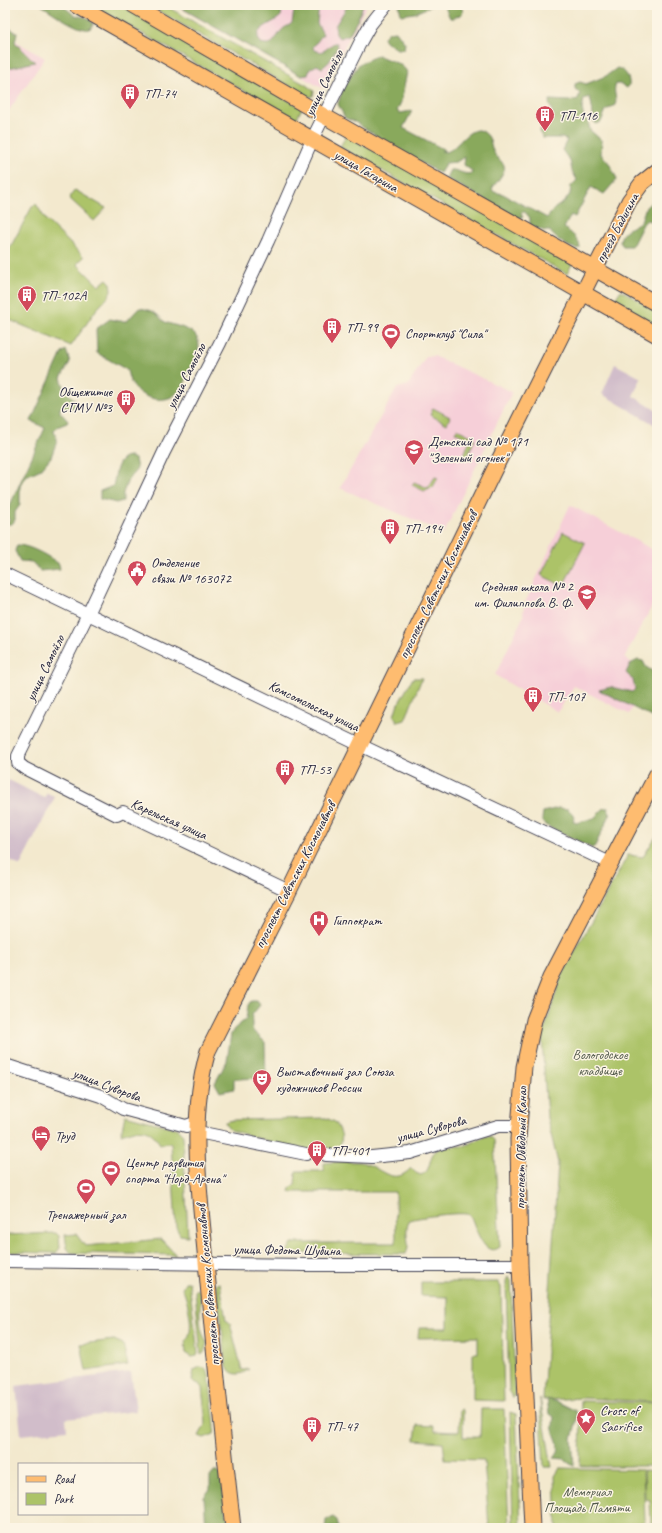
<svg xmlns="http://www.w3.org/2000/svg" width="662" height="1533" viewBox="0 0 662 1533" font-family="Caveat,sans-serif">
<rect width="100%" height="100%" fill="#fcf5e5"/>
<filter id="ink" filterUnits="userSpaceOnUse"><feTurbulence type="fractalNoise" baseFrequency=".025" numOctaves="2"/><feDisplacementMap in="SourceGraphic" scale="8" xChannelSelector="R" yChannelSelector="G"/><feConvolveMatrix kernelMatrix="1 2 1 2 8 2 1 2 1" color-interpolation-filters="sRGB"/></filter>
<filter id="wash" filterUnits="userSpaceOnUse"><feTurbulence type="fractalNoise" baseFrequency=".012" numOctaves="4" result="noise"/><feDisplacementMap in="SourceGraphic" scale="16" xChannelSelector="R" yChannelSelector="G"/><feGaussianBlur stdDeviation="0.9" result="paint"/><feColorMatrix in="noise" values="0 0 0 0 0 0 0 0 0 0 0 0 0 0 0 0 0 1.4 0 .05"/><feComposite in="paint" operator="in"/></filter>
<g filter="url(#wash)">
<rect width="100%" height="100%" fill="#f3e9ce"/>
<g fill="#f6cfd8">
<polygon points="174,5 367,5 322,88"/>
<polygon points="5,35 45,58 5,116"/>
<polygon points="434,356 512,392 444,533 340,488 397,388 408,385 426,357"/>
<polygon points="570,505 657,552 657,597 624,658 651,673 629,714 574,686 558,712 495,675 523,617 524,605"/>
</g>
<g fill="#d1bdca">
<polygon points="615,364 641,378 633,396 657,411 657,426 602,394"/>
<polygon points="9,780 44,798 47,793 55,797 20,866 5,857 5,787"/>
<polygon points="131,1372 136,1411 66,1419 67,1430 21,1435 16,1386"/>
</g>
<g fill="#acc368" stroke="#677252">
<polygon points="92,5 120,5 302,108 296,120"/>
<polygon points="148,5 164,5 306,85 314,91 313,96 309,97"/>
<polygon points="346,135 573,262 567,274 340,147"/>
<polygon points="75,190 106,208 94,221 69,198"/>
<polygon points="36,204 46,220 84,257 77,264 99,286 107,279 110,282 111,290 109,296 96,310 71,346 5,318 5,257 32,207"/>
<polygon points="621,290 657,311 657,327 613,302"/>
<polygon points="433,408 450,417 447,424 430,415"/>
<polygon points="457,429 475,438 467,458 463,457 470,440 455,432"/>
<polygon points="435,477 438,478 433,487 424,491 412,485 414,482 428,488"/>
<polygon points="563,532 585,543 563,586 541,575"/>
<polygon points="413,678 422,678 405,720 398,722 394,716 397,706"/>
<polygon points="657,835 657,1402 583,1398 543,1400 558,1163 547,1118 542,1038 561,977 628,855 643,857"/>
<path d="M 125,1115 L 179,1129 L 183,1136 L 188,1236 L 180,1235 L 176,1227 L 171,1143 L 160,1144 C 148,1125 140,1128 121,1134 Z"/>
<path d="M 326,1118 L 335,1122 C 342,1131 345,1142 336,1150 C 301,1155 264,1139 230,1130 L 225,1124 L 225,1122 L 233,1120 Z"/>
<path d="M 487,1136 L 491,1137 L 494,1140 L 500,1247 C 483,1260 475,1224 470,1215 C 463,1211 419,1217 410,1220 C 402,1233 412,1241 406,1254 L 286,1253 L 292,1243 L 396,1243 L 395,1192 L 289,1192 L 290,1188 L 295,1185 L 296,1171 L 324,1171 L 324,1163 C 335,1162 348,1161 359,1162 C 379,1164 392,1189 411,1168 L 416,1173 L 421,1175 C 433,1171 427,1156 437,1150 C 446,1145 454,1147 464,1146 C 472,1144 479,1138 487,1136 Z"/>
<polygon points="56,1233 59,1236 60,1248 56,1253 6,1252 8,1249 5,1242 5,1235"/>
<polygon points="76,1234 85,1246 161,1239 176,1255 71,1253 67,1248 65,1235"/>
<polygon points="508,1277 511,1280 515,1391 514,1396 512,1397 509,1392 506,1281"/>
<path d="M 185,1282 L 189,1282 L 198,1353 L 197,1356 L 192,1357 L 186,1353 C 184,1339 187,1343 190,1332 C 192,1321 187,1297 182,1288 Z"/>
<polygon points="421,1282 498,1282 501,1287 504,1401 473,1400 473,1353 478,1353 478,1337 418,1338 419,1328 448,1328 448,1297 421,1296"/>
<path d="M 220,1283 L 226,1320 L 230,1323 L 242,1370 L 249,1369 C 242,1375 233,1377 227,1367 L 216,1284 Z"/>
<path d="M 197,1289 L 201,1292 C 200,1312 197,1324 207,1343 L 204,1353 L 201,1355 L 195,1291 Z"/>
<polygon points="114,1340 123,1344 128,1365 86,1371 81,1344"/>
<polygon points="200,1367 205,1368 209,1375 215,1426 214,1434 204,1438 199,1436 206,1423 202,1388 199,1384 192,1381 194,1370"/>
<polygon points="540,1398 552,1467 544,1467"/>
<polygon points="581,1401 657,1403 657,1466 580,1466"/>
<polygon points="461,1409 463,1410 463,1437 480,1437 481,1409 504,1409 509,1528 489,1528 484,1460 445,1459 443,1442 415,1440 417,1425 434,1426 435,1431 459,1432 460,1410"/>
<polygon points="510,1412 516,1414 521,1528 513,1528"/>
<path d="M 560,1468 L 643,1470 L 645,1521 C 620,1533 585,1528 557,1528 L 555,1476 Z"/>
<polygon points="644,1470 657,1471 657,1528 627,1528 651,1524 650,1500 645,1499"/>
</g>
<g fill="#89a95c" stroke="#56664c">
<path d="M 41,5 L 62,5 L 74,15 L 88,18 L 93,23 L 93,25 L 90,29 C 79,32 51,11 41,5 Z"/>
<path d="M 176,5 L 274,5 L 282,9 L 281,16 C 274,24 249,29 261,43 C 276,48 275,35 284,28 C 287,26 290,25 292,23 L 294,10 L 298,6 L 319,5 L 317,23 L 323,34 L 313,47 L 314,50 C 324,55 327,47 334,43 L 337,43 L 338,46 L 329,62 L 322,68 L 317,65 L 310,69 L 308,75 L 301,76 Z"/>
<polygon points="348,5 363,5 358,19 349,35 339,38 336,34 335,26"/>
<polygon points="399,5 433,5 415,13 401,15"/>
<polygon points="444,5 459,5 463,10 462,14 454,18 450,18"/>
<polygon points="5,25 17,33 15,42 35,62 5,69"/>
<polygon points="396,31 405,43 404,49 397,49 384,40 384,37 389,32"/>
<path d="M 378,55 C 388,61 402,62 407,72 L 401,102 L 397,111 L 400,113 L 412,111 L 403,128 L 445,150 L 441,151 L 445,152 C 457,152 472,116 488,136 C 491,140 491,146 493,151 C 495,157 501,160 504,165 C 507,172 495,183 492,189 L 494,192 L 503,194 L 547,218 L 555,208 L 565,201 L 570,194 L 571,186 L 577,180 L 572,171 L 570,161 L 562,150 L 567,140 L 562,138 L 543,138 L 539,132 L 543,125 L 552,118 L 553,113 L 549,103 L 550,100 L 569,101 L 578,99 L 580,93 L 575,89 L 575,84 L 580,82 L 586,84 L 606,76 L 617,68 C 626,70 630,78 629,86 L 627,88 L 621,84 L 616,84 C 612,92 618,98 615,105 L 606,110 L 601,122 L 596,124 L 594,122 L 591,101 L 589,97 L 584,99 L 582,109 L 584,117 L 588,122 L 590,130 L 602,141 L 601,154 L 609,163 L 617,179 L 604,194 L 591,187 L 575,217 L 571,215 L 564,228 C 571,232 580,240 580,248 C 572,251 554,238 550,231 L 545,231 L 530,226 L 530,218 L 525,212 L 522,212 L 521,214 L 523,217 L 518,218 L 446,178 L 450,170 C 458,169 464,176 472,173 L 472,171 L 464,165 L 465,157 L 456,162 L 446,163 L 440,173 L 401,152 L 355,122 L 345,118 L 338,104 L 343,88 L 359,64 Z"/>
<path d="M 654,200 L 657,200 L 657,223 L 647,220 L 643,224 L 632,246 L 623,246 L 620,242 C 621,229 633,228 641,221 L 646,207 Z"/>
<path d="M 139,308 C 145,309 152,310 156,314 C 160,316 161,320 165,322 C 174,326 193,328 197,338 C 202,349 196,354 192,364 C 188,374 186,385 177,393 C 165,405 140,399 132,384 C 129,380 128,375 127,370 L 97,353 L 96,329 L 110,319 L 119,321 L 127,321 Z"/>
<polygon points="66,350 70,362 61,378 65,390 74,399 76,405 71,409 63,407 60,408 60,412 68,421 67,423 57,427 54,431 57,441 51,457 41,469 26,476 20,486 20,505 15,512 15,520 12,524 5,524 10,520 5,516 45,428 31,421 62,353"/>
<path d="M 131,457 L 135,459 L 137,469 L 128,480 L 123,493 L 123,501 L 116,503 L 100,499 L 100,491 L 113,486 C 116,476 115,457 131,457 Z"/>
<path d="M 17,545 C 30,545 50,557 59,564 L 60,569 L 40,571 L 32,562 L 20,561 L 15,551 Z"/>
<polygon points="638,660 643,661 646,667 657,674 657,715 654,718 599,690 611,687 632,692 635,689 633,680 626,673 630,664"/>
<polygon points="558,808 568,809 575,817 573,821 576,823 594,818 604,808 608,808 610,815 595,846 592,848 545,825 542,819 543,812"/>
<polygon points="251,1001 257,1001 260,1005 252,1015 252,1028 253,1031 265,1042 266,1078 234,1079 234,1089 220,1092 215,1083 227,1061 231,1034 234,1029 246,1019 248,1005"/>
<path d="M 547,1399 L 558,1402 L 576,1411 L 577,1419 L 572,1439 L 574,1466 L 565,1459 L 554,1458 C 563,1449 556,1440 553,1430 C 552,1426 554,1421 554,1417 L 549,1413 Z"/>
<polygon points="214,1472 218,1472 221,1475 229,1528 206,1528 204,1497 210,1489 210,1477"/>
<polygon points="333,1517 337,1520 339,1528 325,1528 326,1520"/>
</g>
</g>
<g filter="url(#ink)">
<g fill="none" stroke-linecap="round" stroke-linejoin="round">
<g stroke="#414051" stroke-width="14">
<g id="minor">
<polyline points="5,574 360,745 610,863"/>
<polyline points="289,891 123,812 117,815 24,768 18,763 18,756 88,614 164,452 220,343 268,241 312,140 361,41 370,25 386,5"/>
<polyline points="5,1065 101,1096 123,1109 186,1126 198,1122"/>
<polyline points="198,1132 306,1154"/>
<polyline points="326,1155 372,1157 410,1153 498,1126 518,1126"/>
<polyline points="5,1261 306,1265 520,1265"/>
</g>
</g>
<g stroke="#414051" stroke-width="17">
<g id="major">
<polyline points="76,5 657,335"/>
<polyline points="133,5 324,116 657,304"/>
<path d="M 233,1528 C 223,1440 214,1351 206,1262 C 200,1193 188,1119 208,1051 L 289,891 L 497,464 L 629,201 L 642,183 L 657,171"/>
<polyline points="532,1528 520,1265 518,1139 524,1067 534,1020 551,977 657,774"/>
</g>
</g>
<use href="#minor" stroke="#fff" stroke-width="12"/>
<use href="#major" stroke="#febc70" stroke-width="15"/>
</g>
</g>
<defs>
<g id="building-pin" transform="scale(1)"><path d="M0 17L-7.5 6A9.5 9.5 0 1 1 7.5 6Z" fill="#d1495b" stroke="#fcf5e5"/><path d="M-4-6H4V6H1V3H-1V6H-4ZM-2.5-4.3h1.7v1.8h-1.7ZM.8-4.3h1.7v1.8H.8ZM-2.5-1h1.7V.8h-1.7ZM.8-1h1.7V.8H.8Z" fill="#fff"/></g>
<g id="stadium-pin" transform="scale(1)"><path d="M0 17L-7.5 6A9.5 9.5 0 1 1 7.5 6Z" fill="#d1495b" stroke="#fcf5e5"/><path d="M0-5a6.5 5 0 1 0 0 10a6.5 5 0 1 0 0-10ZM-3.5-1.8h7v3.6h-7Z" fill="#fff"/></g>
<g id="school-pin" transform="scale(1)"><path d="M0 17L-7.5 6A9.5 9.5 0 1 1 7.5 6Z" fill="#d1495b" stroke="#fcf5e5"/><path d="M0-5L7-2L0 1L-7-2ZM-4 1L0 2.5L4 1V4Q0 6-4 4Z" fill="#fff"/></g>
<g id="civic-pin" transform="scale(1)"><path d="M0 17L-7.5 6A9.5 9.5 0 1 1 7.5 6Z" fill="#d1495b" stroke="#fcf5e5"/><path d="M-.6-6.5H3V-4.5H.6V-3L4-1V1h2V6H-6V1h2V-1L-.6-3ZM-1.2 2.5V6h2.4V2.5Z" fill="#fff"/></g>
<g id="hospital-pin" transform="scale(1)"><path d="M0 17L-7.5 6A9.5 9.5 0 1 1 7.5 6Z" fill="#d1495b" stroke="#fcf5e5"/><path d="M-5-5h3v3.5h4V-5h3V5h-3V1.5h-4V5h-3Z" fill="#fff"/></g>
<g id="theatre-pin" transform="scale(1)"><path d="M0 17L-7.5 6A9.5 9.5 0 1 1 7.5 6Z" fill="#d1495b" stroke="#fcf5e5"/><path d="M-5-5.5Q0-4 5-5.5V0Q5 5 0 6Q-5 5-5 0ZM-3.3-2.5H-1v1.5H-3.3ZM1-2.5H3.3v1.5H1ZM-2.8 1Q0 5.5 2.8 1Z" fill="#fff"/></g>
<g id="hotel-pin" transform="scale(1)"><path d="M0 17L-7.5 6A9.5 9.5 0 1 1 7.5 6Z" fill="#d1495b" stroke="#fcf5e5"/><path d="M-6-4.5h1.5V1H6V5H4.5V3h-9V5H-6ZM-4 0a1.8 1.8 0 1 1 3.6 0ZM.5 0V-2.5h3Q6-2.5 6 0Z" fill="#fff"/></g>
<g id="sight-pin" transform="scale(1)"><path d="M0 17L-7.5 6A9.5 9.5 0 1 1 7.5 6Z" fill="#d1495b" stroke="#fcf5e5"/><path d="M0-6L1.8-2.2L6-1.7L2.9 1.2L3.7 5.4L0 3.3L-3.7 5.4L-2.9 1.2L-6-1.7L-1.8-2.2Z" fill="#fff"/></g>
</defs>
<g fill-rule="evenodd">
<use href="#building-pin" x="130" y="93"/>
<use href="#building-pin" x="545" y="115"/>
<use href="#building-pin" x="27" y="295"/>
<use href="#building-pin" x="332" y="327"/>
<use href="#stadium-pin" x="391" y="333"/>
<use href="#building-pin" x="126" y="399"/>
<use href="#school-pin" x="414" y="449"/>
<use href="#building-pin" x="390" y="528"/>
<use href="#civic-pin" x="137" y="570"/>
<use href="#school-pin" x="587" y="594"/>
<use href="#building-pin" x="533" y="696"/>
<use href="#building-pin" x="285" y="769"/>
<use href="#hospital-pin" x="319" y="920"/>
<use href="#theatre-pin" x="262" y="1079"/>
<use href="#hotel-pin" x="41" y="1135"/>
<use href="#building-pin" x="317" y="1150"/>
<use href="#stadium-pin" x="111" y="1170"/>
<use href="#stadium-pin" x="86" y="1188"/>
<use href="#sight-pin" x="586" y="1418"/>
<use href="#building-pin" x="312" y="1426"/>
</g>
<g text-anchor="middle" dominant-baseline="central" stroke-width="3" stroke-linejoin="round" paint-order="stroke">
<g font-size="14" fill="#22223b" stroke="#fcf5e5">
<text transform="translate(324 83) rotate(-64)">улица Самойло</text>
<text transform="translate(366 171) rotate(30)">улица Гагарина</text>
<text transform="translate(617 228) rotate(-62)">проезд Бадигина</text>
<text transform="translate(186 376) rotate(-63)">улица Самойло</text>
<text transform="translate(438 585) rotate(-64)">проспект Советских Космонавтов</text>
<text transform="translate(45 668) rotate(-64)">улица Самойло</text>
<text transform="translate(314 706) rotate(26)">Комсомольская улица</text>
<text transform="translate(169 819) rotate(24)">Карельская улица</text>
<text transform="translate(295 875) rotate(-63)">проспект Советских Космонавтов</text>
<text transform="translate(107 1085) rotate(21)">улица Суворова</text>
<text transform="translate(431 1129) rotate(-15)">улица Суворова</text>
<text transform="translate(521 1148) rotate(-89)">проспект Обводный Канал</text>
<text transform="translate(287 1250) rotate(1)">улица Федота Шубина</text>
<text transform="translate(208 1285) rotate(-95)">проспект Советских Космонавтов</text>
</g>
<g font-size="14" fill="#22223b" stroke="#fcf5e5" text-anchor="start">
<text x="144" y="93">ТП-74</text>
<text x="559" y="115">ТП-116</text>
<text x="41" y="295">ТП-102А</text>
<text x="346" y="327">ТП-99</text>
<text x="405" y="333">Спортклуб "Сила"</text>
<text x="112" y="391" text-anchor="end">Общежитие<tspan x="112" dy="16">СГМУ №3</tspan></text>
<text x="428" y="441">Детский сад № 171<tspan x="428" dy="16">"Зеленый огонек"</tspan></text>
<text x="404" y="528">ТП-194</text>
<text x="151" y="562">Отделение<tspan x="151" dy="16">связи № 163072</tspan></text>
<text x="573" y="586" text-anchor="end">Средняя школа № 2<tspan x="573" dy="16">им. Филиппова В. Ф.</tspan></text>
<text x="547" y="696">ТП-107</text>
<text x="299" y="769">ТП-53</text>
<text x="333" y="920">Гиппократ</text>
<text x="276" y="1071">Выставочный зал Союза<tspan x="276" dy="16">художников России</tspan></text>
<text x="55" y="1135">Труд</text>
<text x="331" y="1150">ТП-401</text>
<text x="125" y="1162">Центр развития<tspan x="125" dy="16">спорта "Норд-Арена"</tspan></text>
<text x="86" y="1214" text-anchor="middle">Тренажерный зал</text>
<text x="600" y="1410">Cross of<tspan x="600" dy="16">Sacrifice</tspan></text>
<text x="326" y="1426">ТП-47</text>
</g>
<g font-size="14" fill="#525a4b" stroke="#fcf5e5">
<text x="600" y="1054">Вологодское<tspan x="600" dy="16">кладбище</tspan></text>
<text x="587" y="1491">Мемориал<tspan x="587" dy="16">Площадь Памяти</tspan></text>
</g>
</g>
<rect width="662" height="1533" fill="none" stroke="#fcf5e5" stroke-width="20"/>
<rect x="18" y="1463" width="130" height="52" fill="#fcf5e5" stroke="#a5a1a1"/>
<rect x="26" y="1476" width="20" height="6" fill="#febc70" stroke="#a5a1a1"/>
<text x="54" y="1483" font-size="12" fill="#22223b">Road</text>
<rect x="26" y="1493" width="20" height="12" fill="#acc368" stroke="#a5a1a1"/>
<text x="54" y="1503" font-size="12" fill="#22223b">Park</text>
</svg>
